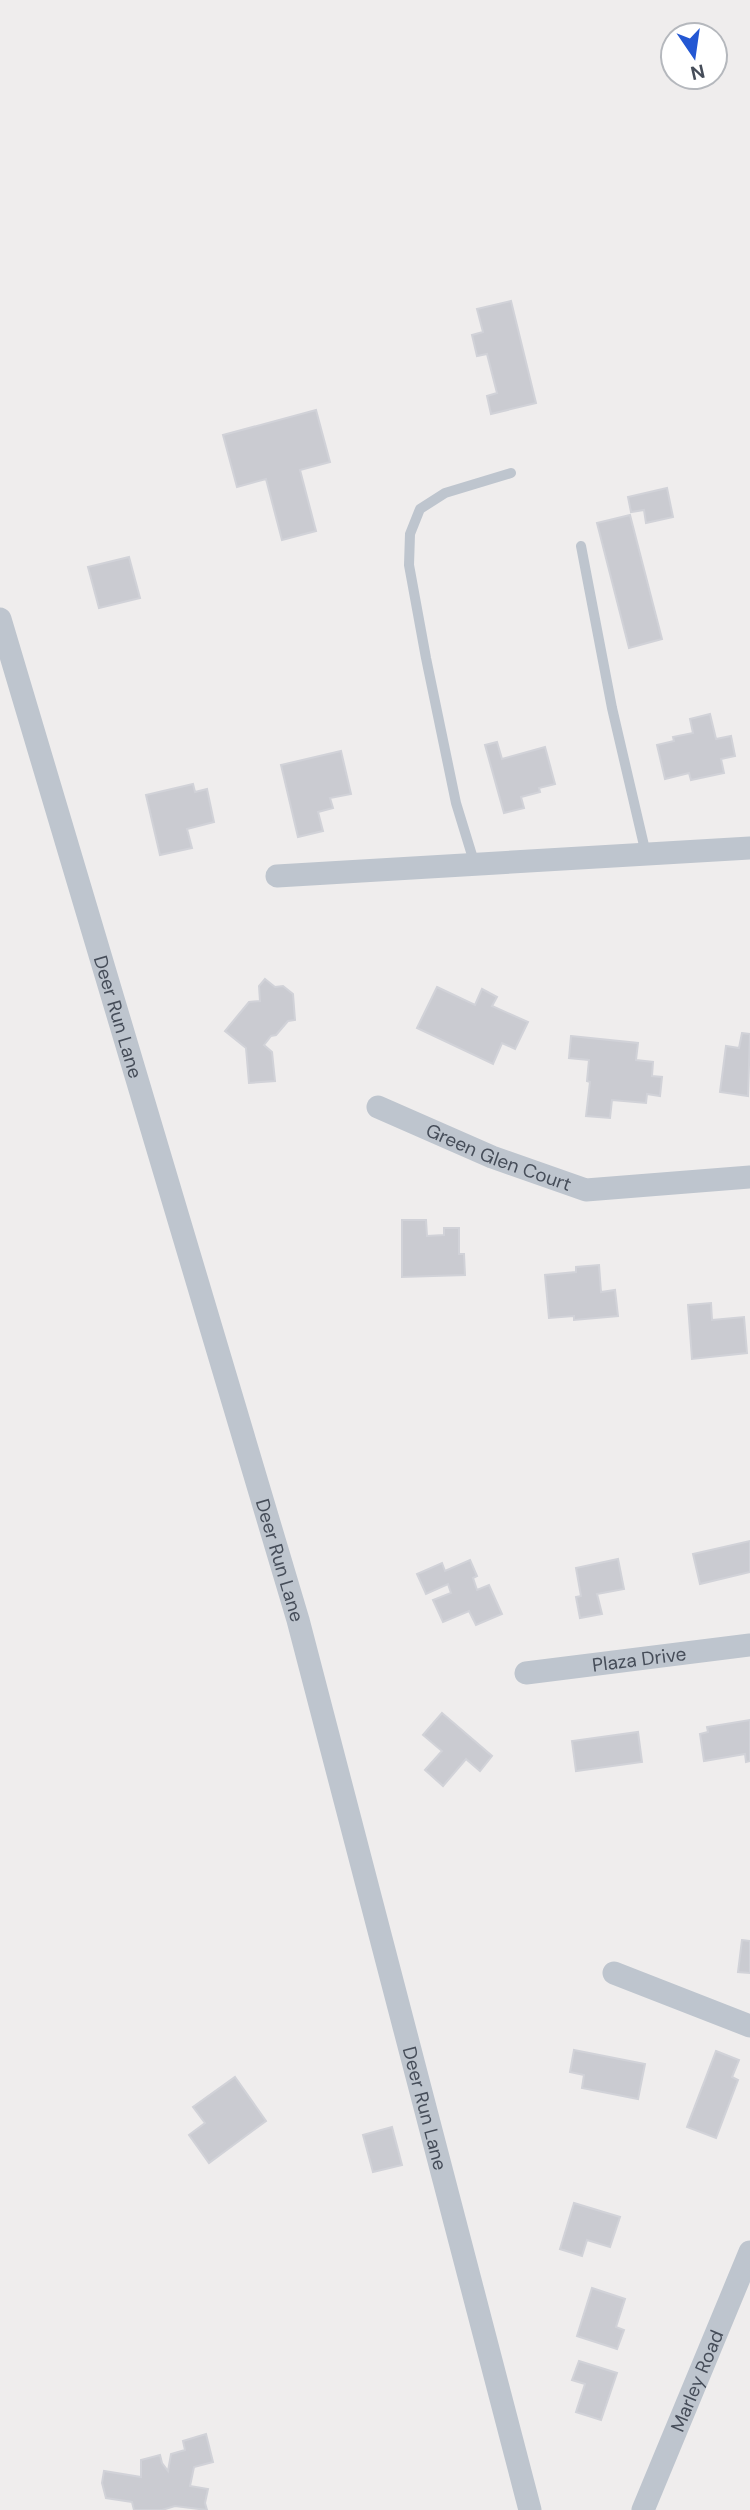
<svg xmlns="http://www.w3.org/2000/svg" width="750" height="2510" viewBox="0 0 750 2510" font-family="'DM Sans',sans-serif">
<rect width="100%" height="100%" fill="#efeded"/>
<g fill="#cacbd1" stroke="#d1d2d8" stroke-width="2">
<polygon points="511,301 536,403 491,414 487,396 497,393 487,354 477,356 472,335 483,332 477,309"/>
<polygon points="316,410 330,462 300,470 316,531 282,540 266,479 237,487 223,435"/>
<polygon points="667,488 673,517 646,523 644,510 631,512 628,497"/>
<polygon points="630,515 662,639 629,648 597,523"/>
<polygon points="129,557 140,598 99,608 88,567"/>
<polygon points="710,714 716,739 731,736 735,756 721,759 724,773 691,780 689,773 665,779 657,745 674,741 673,737 693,733 690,719"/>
<polygon points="497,742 502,759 545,747 555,784 539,788 540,792 521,797 524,808 504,813 485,745"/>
<polygon points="341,751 351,794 330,798 333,808 318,812 323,831 298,837 281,765"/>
<polygon points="193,784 195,792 207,789 214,822 187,829 192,848 160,855 146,795"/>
<polygon points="265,979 275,987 283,986 293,994 295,1020 288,1021 276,1035 271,1036 264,1045 272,1052 275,1081 249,1083 246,1048 225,1031 249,1002 260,1001 259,986"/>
<polygon points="437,987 475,1005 482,989 497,997 492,1006 528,1022 515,1049 502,1043 493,1064 417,1028"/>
<polygon points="742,1033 750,1034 748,1096 720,1092 726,1046 739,1048"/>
<polygon points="571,1036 638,1043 636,1060 653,1062 652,1076 662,1077 660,1096 647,1094 646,1103 612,1100 610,1118 586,1116 590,1082 587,1081 589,1060 569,1058"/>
<polygon points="402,1220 426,1220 427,1236 444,1235 444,1228 459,1228 459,1254 464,1254 465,1275 402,1277"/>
<polygon points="599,1265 601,1292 615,1290 618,1316 574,1320 574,1316 549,1318 545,1275 576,1272 576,1267"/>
<polygon points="711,1303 712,1320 744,1317 747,1353 692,1359 688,1305"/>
<polygon points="750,1541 750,1572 700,1584 693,1554"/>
<polygon points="618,1559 624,1589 597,1594 602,1614 580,1618 576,1597 581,1596 576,1568"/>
<polygon points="470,1560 477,1576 473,1578 477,1590 489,1585 502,1614 476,1625 469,1611 443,1622 433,1600 451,1593 448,1584 426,1594 417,1574 442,1563 445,1571"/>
<polygon points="442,1713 492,1756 480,1771 466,1759 443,1786 425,1770 442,1751 423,1735"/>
<polygon points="750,1720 750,1761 746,1762 745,1754 704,1761 700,1734 708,1732 707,1727"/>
<polygon points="638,1732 642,1762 576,1771 572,1741"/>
<polygon points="742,1940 750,1941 750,1973 738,1972"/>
<polygon points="574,2050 645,2064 638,2099 582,2088 584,2075 570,2072"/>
<polygon points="716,2051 739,2060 732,2077 738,2080 716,2138 687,2127"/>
<polygon points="235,2077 266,2121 209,2163 189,2135 205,2123 193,2107"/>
<polygon points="392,2127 402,2165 373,2172 363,2135"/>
<polygon points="574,2203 620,2217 610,2247 587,2240 582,2256 560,2249"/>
<polygon points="592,2288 625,2299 616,2327 624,2330 617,2349 577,2336"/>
<polygon points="579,2361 617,2373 601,2420 576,2412 585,2384 572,2380"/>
<polygon points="206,2434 213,2462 194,2467 190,2486 208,2489 205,2503 207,2510 175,2506 162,2510 134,2510 132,2502 106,2498 102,2483 104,2471 141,2477 141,2460 160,2455 162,2463 168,2471 171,2454 185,2450 183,2441"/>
</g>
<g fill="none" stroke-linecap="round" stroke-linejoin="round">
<g stroke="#bec5ce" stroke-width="10">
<polyline points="581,546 612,708 646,854"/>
<polyline points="475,865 456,803 426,658 409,565 410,534 420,509 445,493 511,473"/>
</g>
<g stroke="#bec5ce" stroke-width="23">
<path id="s1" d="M 0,619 L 298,1620 L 530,2510"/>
<polyline points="277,876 750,848"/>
<path id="s2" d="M 378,1107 L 492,1157 L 586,1190 L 750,1177"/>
<path id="s3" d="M 526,1673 L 750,1645"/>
<polyline points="614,1973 750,2026"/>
<path id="s4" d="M 643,2510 L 750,2252"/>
</g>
</g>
<g text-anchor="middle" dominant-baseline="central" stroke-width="6" stroke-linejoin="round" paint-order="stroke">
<g font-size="19" fill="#464d59" stroke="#fff">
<text stroke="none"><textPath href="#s1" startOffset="415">Deer Run Lane</textPath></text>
<text stroke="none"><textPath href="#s2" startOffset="131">Green Glen Court</textPath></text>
<text stroke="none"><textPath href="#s1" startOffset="982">Deer Run Lane</textPath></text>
<text stroke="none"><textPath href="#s3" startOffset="114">Plaza Drive</textPath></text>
<text stroke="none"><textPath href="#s1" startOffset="1549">Deer Run Lane</textPath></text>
<text stroke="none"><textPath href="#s4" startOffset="140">Marley Road</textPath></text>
</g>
</g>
<g transform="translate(694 56) rotate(167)"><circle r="33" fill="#ffffff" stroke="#b5b8bd" stroke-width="2"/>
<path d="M0-5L12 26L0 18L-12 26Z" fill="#2357d3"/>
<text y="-10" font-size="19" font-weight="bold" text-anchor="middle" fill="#464d59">N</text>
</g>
</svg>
